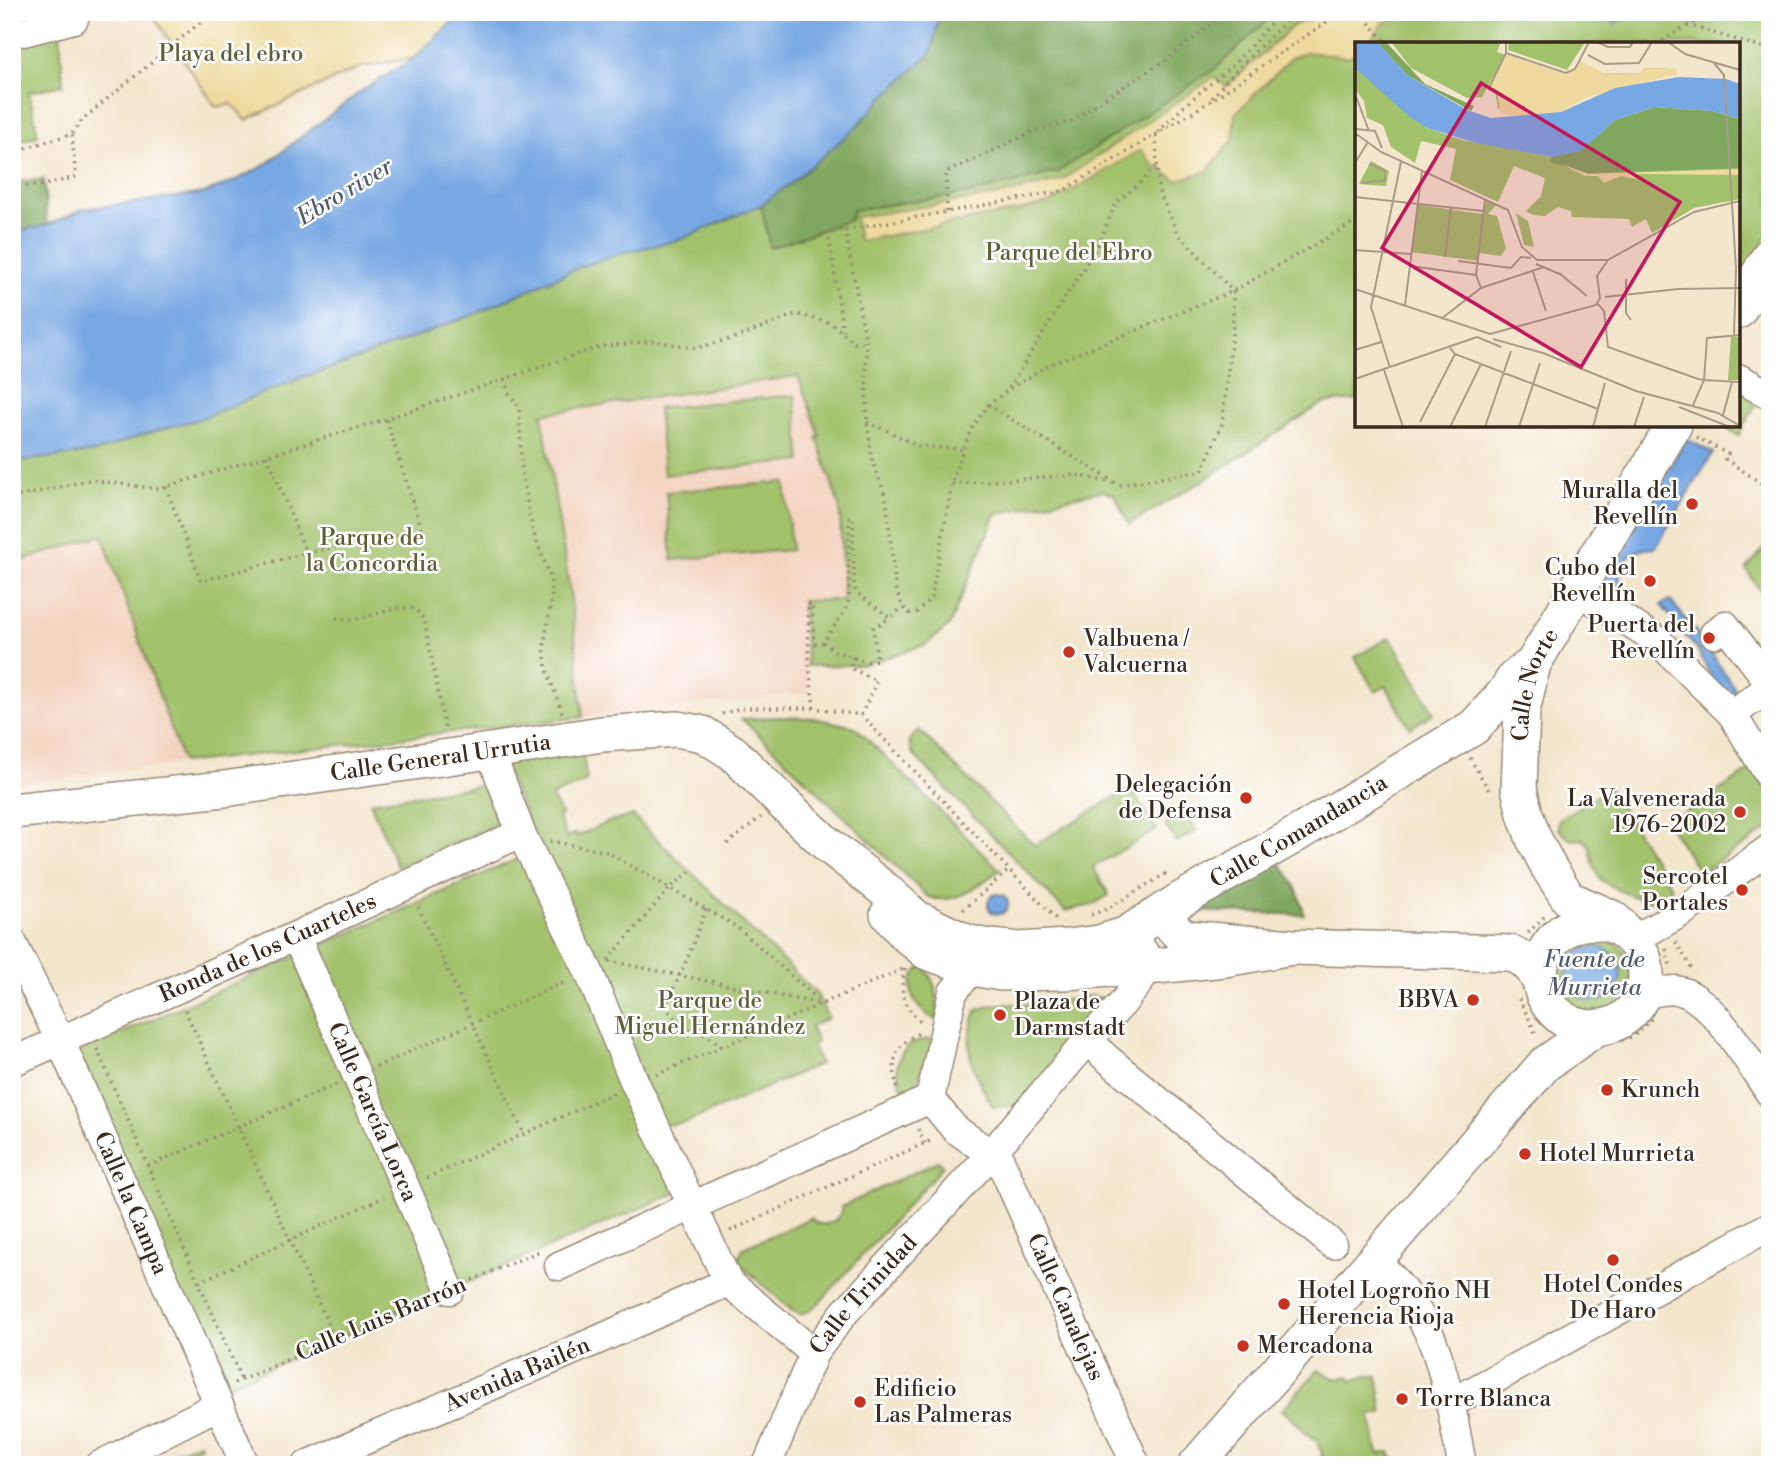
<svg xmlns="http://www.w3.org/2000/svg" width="1782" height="1477" viewBox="0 0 1782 1477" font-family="'Libre Bodoni',serif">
<rect width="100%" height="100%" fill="#fff"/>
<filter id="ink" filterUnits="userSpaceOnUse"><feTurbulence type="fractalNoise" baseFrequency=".0143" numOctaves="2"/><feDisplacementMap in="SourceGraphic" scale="14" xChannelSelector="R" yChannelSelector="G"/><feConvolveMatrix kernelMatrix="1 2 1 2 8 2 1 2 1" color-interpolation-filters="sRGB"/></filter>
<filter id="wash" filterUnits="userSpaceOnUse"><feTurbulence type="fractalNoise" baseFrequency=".00686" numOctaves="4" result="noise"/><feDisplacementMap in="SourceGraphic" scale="28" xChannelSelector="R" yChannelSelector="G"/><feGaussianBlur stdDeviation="1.57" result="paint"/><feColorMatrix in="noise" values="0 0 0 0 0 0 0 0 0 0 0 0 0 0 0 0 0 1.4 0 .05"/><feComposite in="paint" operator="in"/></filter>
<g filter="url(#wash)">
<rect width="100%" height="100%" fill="#f3e6cd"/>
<g fill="#f3d4bf">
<polygon points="798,376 820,437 817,438 840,509 843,601 802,601 808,693 583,717 571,598 542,414"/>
<polygon points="102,534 183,763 12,785 12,564"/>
</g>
<g fill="#a1c16a" stroke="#6e7644" stroke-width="2" fill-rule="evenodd">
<polygon points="12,12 59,12 63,85 29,92 38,136 12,143"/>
<polygon points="940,12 1770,12 1770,231 1738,286 1738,44 1357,44 1357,400 1323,403 1204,480 1129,524 1114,494 1100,491 996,514 949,626 925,645 862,665 807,666 802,601 843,600 840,509 817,437 820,436 798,376 542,414 571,598 583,717 183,763 102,535 12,564 12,462 95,452 148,433 202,418 300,378 346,363 475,314 579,267 621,253 679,240 761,205 792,182 852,131 885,96 931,53"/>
<polygon points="1738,384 1761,395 1738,436 1723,425 1738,425"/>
<polygon points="795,395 801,461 664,475 658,408"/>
<polygon points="785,482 791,550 672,560 666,492"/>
<polygon points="1770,542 1770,606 1746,569"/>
<polygon points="1390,637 1434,713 1410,728 1386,686 1375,692 1355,657"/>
<path d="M 778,717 L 813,718 L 855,727 L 1000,870 C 978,885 954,908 927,896 L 742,719 Z"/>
<polygon points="919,730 1034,845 1131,788 1157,830 1093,867 1109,895 1092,905 1065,911 912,753 909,740"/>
<polygon points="582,747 587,781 552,796 561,815 558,817 566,837 576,833 577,836 611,821 633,816 817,994 828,1018 810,1027 817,1042 812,1045 820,1064 685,1123 662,1125 501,760"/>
<polygon points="1752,769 1770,796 1770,828 1700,873 1668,824"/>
<polygon points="483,785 497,824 397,867 370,802"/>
<polygon points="1609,788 1672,888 1648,902 1618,890 1601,880 1593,865 1590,846 1582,839 1571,840 1558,829 1559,819"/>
<polygon points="1186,813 1197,831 1176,842 1165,824"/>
<polygon points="531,853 685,1189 213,1392 67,1057"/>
<path d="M 1590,936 C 1658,940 1633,1028 1582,1010 C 1571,1006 1563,998 1559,988 C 1548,962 1565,942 1590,936 ZM 1600,948 L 1608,952 L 1615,958 L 1619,985 C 1607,1003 1589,1005 1573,991 Z"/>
<path d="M 923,966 C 937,983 939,998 937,1020 C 914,1011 900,983 923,966 Z"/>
<path d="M 1092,996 L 1104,999 L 1110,1003 L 1015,1106 L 993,1107 C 973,1073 961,1050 976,1011 C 1000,999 1022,1007 1047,1004 C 1062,1001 1076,997 1092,996 Z"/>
<path d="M 933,1039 C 927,1061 922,1078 907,1095 C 896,1082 893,1061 906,1048 C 913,1041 924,1040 933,1039 Z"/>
<path d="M 938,1161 L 943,1166 L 820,1302 L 809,1311 L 801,1315 L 791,1310 L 741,1265 L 739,1258 L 743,1248 L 811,1218 C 821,1230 837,1223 842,1211 L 841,1207 Z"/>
<polygon points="1318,1370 1336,1379 1349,1376 1351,1381 1367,1376 1377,1376 1383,1413 1370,1415 1378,1454 1390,1452 1392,1458 1394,1458 1396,1465 1309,1465 1308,1463 1323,1457 1316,1438 1311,1439 1309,1433 1305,1434 1301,1426 1282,1410"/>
<polygon points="200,1442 200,1446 161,1465 159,1459"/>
</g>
<g fill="#80a75e" stroke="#5e683e" stroke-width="2">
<polygon points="940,12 1276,12 1215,69 1058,172 972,193 853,210 850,220 770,248 761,205 792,182 852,131 885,96 931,53"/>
<polygon points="44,179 47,225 12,233 12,182"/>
<path d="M 1272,853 C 1287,871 1301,891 1304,915 L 1195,911 Z"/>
</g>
<g fill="#eeda9e" stroke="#94825e" stroke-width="2">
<polygon points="150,12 463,12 414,58 361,67 246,120 232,104 216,107"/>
<path d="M 1330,12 L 1398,12 L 1399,18 L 1383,23 L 1367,44 L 1357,44 L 1357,53 L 1348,57 L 1306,52 L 1292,57 L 1235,114 L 1233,140 L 1206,172 L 1177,180 L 1152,164 L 1141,150 L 1050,203 L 1022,210 L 859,241 L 855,217 L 1001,195 L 1062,180 L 1214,77 L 1226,87 L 1293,26 C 1305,18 1319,20 1330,12 Z"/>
</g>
<g fill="#78a8e3" stroke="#5a6980" stroke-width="2">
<polygon points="463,12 940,12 931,53 885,96 852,131 792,182 761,205 679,240 621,253 579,267 475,314 346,363 300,378 202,418 148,433 95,452 12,462 12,233 47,225 83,209 205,193 234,181 262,167 360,92 414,58"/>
<polygon points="1602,12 1634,12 1615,24"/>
<path d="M 1686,439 L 1713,453 L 1655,548 C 1635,548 1614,562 1621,585 C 1623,591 1626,595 1627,601 L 1606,590 L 1602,582 Z"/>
<polygon points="1670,600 1702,639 1737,692 1733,694 1724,694 1717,688 1698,651 1661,605"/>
<circle cx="998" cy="904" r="10"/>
<circle cx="1594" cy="974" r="27"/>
</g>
</g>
<g filter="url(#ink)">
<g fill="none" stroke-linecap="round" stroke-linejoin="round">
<g stroke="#978876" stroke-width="31">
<g id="minor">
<polyline points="24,32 74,19"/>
<polyline points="1738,378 1770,395"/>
<polyline points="1577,591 1613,612 1657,640 1732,714 1770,777"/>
<polyline points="1714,634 1725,625 1770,683"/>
<polyline points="1732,714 1770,687"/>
<polyline points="490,751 521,833 588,970 635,1083 728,1282 814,1353"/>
<path id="s1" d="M 296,936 L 450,1290"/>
<polyline points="1633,940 1684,911 1770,848"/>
<path id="s2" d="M 12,942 L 60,1040 L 245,1465"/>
<path d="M 1642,994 C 1652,993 1664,990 1675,990 C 1711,993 1750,1065 1770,1093"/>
<polyline points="1089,1039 1104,1056 1332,1244"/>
<path id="s3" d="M 12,1062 L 278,944 L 521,833"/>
<polyline points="930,1099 953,992 973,968 990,962"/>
<polyline points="930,1099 955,1129 991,1154"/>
<path id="s4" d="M 995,1149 L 1136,1465"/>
<polyline points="559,1266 930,1099"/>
<path d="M 1389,1274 C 1406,1292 1427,1324 1435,1348 C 1448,1385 1455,1426 1462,1465"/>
<polyline points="1450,1404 1770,1226"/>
<polyline points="100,1465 219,1405"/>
<path id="s5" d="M 307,1465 L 593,1342 L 728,1282"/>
<path id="s6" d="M 767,1465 L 814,1353 L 845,1312 L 991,1154 L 1089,1039 L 1121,1005 L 1140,981 L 1146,967 L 1144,952 L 1137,943 L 1125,935 L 1107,944"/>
</g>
</g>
<g stroke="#978876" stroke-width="38">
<g id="major">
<polyline points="1738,311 1770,255"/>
<path id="s7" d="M 12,811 L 224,789 L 490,751 L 602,734 L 677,729 L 703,734 L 733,753 L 782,802 L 828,845 L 885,890 L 916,918 L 966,942 L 983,946 L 1018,950 L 1068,947 L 1099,943 L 1125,935 L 1182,899 L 1290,838 L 1474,727 L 1504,694 L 1515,677 L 1533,664"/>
<path d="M 1164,910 C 1169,923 1174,932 1187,938 L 1292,947 L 1511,953 C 1526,960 1533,967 1540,982"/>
<polyline points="888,914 905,934 927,952 973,968 1001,973 1063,972 1146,967 1225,959 1292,947"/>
<circle cx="1593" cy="975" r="53"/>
<path id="s8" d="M 1626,933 L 1620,925 L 1612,918 L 1569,899 L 1549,868 L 1534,839 L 1525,814 L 1519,788 L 1522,711 L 1533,664 L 1674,425"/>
<polyline points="1196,1465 1545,1064 1598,1027"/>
</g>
</g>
<g stroke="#978876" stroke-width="3.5" stroke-dasharray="2 5" stroke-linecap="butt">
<polyline points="1360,12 1388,44"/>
<polyline points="1687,25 1770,50"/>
<polyline points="1656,44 1712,12"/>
<polyline points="1212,98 1224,83 1295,12"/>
<polyline points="12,152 72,134 83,119 213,12"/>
<polyline points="12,188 49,184 76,177 72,134"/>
<polyline points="947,212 946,172 974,160 1033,131 1070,122 1097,103 1165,61 1226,12"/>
<polyline points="845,230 866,342 867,422 872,459 886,498 896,591 903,607 909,613 917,612 931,598 952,484 963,449 973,427 988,405 1008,390 1047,366 1233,291 1357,221"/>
<polyline points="843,331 828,231 845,230 1063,191 1209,102 1341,12"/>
<polyline points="505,379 509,393 519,407 522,474 533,532 550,576 552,595 544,647 546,667 563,715"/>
<polyline points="1009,388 1098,245 1116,203 1141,182 1156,167"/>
<polyline points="988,405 1119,485 1202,471 1222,424 1233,326 1233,291 1178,234 1158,190 1156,134 1184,106 1236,62 1273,21 1278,12"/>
<polyline points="867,422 888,431 918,446 963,449"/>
<polyline points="1696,437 1728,454 1725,459 1770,489"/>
<polyline points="267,455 306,553"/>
<polyline points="952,484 1077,475 1113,483"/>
<polyline points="166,487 201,581 306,553 422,530 386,419"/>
<polyline points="12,498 89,480 159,489 386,419 599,347 653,341 696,348 741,336 796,314 831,323 855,343 866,342"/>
<polyline points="336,618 354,620 397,608 414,608 421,615 425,623 445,729"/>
<polyline points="823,642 835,651 866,662 877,660 873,628 890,618"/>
<polyline points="853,657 850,668 877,681 861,715"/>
<polyline points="814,708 809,666 808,604 812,604 814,641 816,644 823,642 845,611 849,600 849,517 853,518 854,587 856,592 890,618 903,607"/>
<polyline points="722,714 741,708 814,708 861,715 1058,921"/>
<polyline points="1470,758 1491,794"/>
<polyline points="550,841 607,852 737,927 823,1004"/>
<polyline points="727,844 761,817"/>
<polyline points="418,907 524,1134"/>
<polyline points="706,909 688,957 665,1007 685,1028 706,1035 724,1047"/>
<polyline points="963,910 1009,870"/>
<polyline points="1091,915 1107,909 1165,874 1168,878"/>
<polyline points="1528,933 1547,914"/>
<polyline points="1676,942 1693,971"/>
<polyline points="1666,949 1671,968"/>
<polyline points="608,960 670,888 690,872"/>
<polyline points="609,961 821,1004"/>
<path d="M 905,969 C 899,993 903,1008 923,1023"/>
<path d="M 1519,999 C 1524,1010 1534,1026 1536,1037"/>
<polyline points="185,1010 335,1339"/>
<polyline points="1622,1040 1634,1036 1654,1016"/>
<polyline points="97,1049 241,1379"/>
<polyline points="376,1067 567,981"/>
<polyline points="656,1075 903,969"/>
<path d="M 897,1088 C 891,1059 893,1046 921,1032"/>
<polyline points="918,1129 925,1143"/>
<polyline points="148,1166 337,1084"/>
<polyline points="427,1178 614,1093"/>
<polyline points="730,1231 934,1139"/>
<polyline points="472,1280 542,1250"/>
<polyline points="199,1282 384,1197"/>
<polyline points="234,1383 429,1299"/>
</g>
<use href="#minor" stroke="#fff" stroke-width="28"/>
<use href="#major" stroke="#fff" stroke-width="35"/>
</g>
</g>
<g fill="#c8321e" stroke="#fff" stroke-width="2.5">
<circle cx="1692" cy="504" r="7"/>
<circle cx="1650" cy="581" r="7"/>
<circle cx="1709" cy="638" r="7"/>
<circle cx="1069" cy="652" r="7"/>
<circle cx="1246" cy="798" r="7"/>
<circle cx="1740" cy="812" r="7"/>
<circle cx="1742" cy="890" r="7"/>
<circle cx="1473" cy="1000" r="7"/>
<circle cx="1000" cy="1015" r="7"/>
<circle cx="1607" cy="1090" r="7"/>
<circle cx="1525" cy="1154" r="7"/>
<circle cx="1613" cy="1260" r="7"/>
<circle cx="1284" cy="1304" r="7"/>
<circle cx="1243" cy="1346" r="7"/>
<circle cx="1402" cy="1399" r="7"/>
<circle cx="860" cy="1402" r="7"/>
</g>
<g text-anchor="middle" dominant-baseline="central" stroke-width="5" stroke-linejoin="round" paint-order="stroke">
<g font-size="23" fill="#5f5f39" stroke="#fff">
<text x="231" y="54">Playa del ebro</text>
<text x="1069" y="253">Parque del Ebro</text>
<text x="372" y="538">Parque de<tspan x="372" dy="26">la Concordia</tspan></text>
<text x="710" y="1001">Parque de<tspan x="710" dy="26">Miguel Hernández</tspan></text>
</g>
<g font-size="23" fill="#3b2a1e" stroke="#fff" text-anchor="start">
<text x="1678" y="491" text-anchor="end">Muralla del<tspan x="1678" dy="26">Revellín</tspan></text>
<text x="1636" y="568" text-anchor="end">Cubo del<tspan x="1636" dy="26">Revellín</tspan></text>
<text x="1695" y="625" text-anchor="end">Puerta del<tspan x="1695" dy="26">Revellín</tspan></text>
<text x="1083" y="639">Valbuena /<tspan x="1083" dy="26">Valcuerna</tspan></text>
<text x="1232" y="785" text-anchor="end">Delegación<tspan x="1232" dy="26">de Defensa</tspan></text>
<text x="1726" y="799" text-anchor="end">La Valvenerada<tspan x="1726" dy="26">1976-2002</tspan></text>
<text x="1728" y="877" text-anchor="end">Sercotel<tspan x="1728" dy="26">Portales</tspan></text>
<text x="1459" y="1000" text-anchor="end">BBVA</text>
<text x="1014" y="1002">Plaza de<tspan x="1014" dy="26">Darmstadt</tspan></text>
<text x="1621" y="1090">Krunch</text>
<text x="1539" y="1154">Hotel Murrieta</text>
<text x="1613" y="1285" text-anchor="middle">Hotel Condes<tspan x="1613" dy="26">De Haro</tspan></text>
<text x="1298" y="1291">Hotel Logroño NH<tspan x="1298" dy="26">Herencia Rioja</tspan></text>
<text x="1257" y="1346">Mercadona</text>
<text x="874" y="1389">Edificio<tspan x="874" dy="26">Las Palmeras</tspan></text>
<text x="1416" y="1399">Torre Blanca</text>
</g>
<g font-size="23" fill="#3b2a1e" stroke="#fff">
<text stroke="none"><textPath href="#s8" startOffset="296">Calle Norte</textPath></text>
<text stroke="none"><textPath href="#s7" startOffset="432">Calle General Urrutia</textPath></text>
<text stroke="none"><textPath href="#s7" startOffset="1398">Calle Comandancia</textPath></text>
<text stroke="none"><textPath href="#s3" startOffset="280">Ronda de los Cuarteles</textPath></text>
<text stroke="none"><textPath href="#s1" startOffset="192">Calle García Lorca</textPath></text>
<text stroke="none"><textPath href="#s2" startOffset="287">Calle la Campa</textPath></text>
<text stroke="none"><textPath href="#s6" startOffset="198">Calle Trinidad</textPath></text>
<text stroke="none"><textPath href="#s4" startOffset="173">Calle Canalejas</textPath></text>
<text transform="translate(381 1319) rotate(-23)">Calle Luis Barrón</text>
<text stroke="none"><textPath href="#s5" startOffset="229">Avenida Bailén</textPath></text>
</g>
<g font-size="24" font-style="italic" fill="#535c6d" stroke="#fff">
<text transform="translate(345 192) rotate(-31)">Ebro river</text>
<text x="1594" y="960">Fuente de<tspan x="1594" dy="28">Murrieta</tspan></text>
</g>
</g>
<g transform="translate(1355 42)">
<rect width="385" height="385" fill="#f3e6cd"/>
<path d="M 36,0 L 146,0 L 142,10 L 205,32 L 286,31 L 289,26 L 322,27 L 322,32 L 143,67 L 138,35 L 127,55 L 112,56 L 56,26 ZM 154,0 L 230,0 L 212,28 L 153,8 ZM 0,26 L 72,86 L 107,98 L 187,113 L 197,115 L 257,82 L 385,77 L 385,157 L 339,166 L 297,191 L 291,177 L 277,185 L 274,177 L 217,175 L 216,169 L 203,165 L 190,174 L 178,173 L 171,169 L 186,154 L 190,136 L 159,124 L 143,160 L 95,138 L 101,107 L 66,99 L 60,121 L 36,105 L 28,83 L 12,76 L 9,59 L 0,47 ZM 16,119 L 34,129 L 31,144 L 4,142 ZM 131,159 L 141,163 L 133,172 L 142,174 L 151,206 L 146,214 L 124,211 L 123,219 L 56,210 L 63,163 L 128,172 ZM 161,171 L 173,179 L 179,205 L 169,203 ZM 376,294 L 385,295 L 385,338 L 373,338 Z" fill="#a1c16a"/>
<path d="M 22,0 L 31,0 L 70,42 L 119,64 L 116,69 L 52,33 ZM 300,65 L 357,69 L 385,77 L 385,126 L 233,131 L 195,120 L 197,115 L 226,109 L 260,78 Z" fill="#80a75e"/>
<path d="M 151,12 L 205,30 L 220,27 L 225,19 L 251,32 L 286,31 L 289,26 L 322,27 L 322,32 L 231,55 L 206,70 L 168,75 L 145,71 L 142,48 L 133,49 ZM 207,122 L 233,132 L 385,127 L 385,133 L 283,132 L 281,137 L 266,134 L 249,141 L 243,134 L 230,134 Z" fill="#eeda9e"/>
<path d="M 0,0 L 22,0 L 52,33 L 112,68 L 136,76 L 206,70 L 260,46 L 324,35 L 371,37 L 385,42 L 385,77 L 357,69 L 300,65 L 260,78 L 226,109 L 197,115 L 121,101 L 72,86 L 55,75 L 0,26 Z" fill="#78a8e3"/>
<path fill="none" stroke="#a99b87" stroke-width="2" d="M 151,0 L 151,11 L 211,31 L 220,27 L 234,0M 242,0 L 253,5 L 275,5 L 278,0M 313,0 L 330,12 L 385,28M 233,13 L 250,22 L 284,21 L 297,0M 359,21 L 369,33 L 381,226 L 379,293M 134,46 L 151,11M 0,52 L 14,89M 1,87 L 20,89 L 27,106M 0,91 L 26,110 L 153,168 L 167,205 L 182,218 L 252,218M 0,121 L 13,100M 7,141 L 30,138 L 30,129 L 14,122M 0,155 L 128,169M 0,208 L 56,212M 90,215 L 96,165M 103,219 L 156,226M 181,222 L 207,233M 55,224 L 121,233M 156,226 L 166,215 L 176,216M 178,230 L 191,269M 204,231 L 232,254M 271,237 L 271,271 L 276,278M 126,246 L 121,233 L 130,158M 0,247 L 135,292 L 241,263 L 245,256 L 242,234 L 253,218 L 339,170 L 385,159M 250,255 L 323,247 L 385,246M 243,262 L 249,269 L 253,305 L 343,337 L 349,338 L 352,296 L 385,293M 50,263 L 67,129M 86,277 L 126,246 L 189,225M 122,295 L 146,305M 138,297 L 188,311 L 281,349 L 363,371 L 385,384M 95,306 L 100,312 L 243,367M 0,308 L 26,300M 35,326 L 16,265 L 46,120M 29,328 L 48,385M 0,337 L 122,295M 338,363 L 349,338 L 385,340M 324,365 L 375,385M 368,373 L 377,340M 65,380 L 100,312M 95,385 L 126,322M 130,385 L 156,309M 164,385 L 185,321M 238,385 L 250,341M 279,385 L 289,355"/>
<path fill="#c2185b" fill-opacity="0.15" stroke="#c2185b" stroke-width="3.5" d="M 126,41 L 325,160 L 226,325 L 27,206 Z"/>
<rect width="385" height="385" fill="none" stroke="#3b2a1e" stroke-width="3.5"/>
</g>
<rect width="1782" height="1477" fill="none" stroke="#fff" stroke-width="42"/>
</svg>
